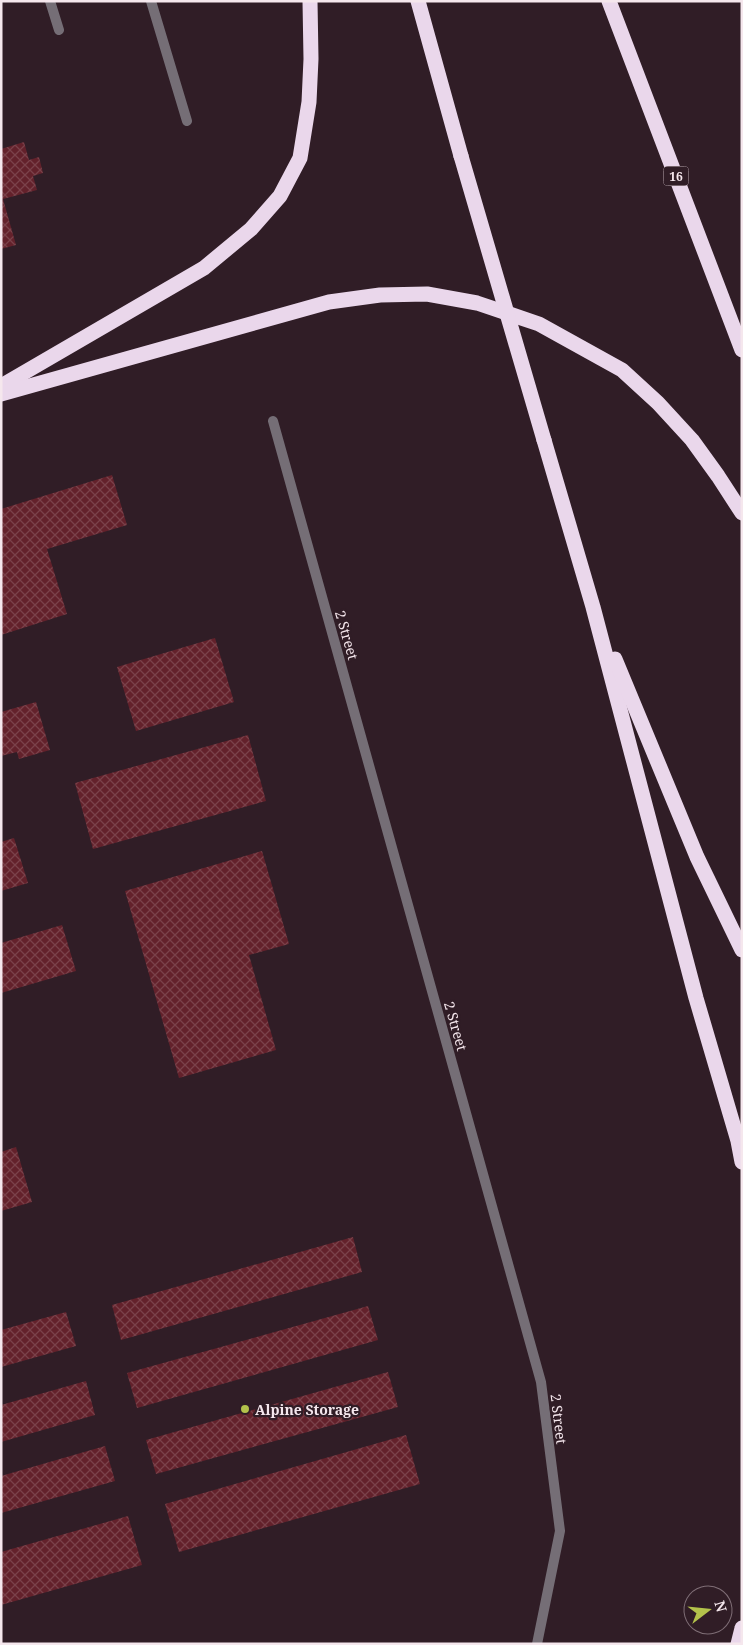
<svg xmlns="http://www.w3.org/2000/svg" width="743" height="1645" viewBox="0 0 743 1645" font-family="'Noto Serif',serif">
<defs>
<pattern id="building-cross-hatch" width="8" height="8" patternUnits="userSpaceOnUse" patternTransform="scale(1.25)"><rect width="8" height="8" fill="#63212b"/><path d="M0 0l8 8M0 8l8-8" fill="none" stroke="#7a414a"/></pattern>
</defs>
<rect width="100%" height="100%" fill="#301d26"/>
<g fill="url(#building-cross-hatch)">
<polygon points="24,142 29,160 39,157 43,173 33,176 37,190 3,199 16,245 1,249 1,149"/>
<polygon points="112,475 127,525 47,549 67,614 1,635 1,509"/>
<polygon points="215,638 234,702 136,731 117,667"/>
<polygon points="36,702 50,750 19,759 17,752 1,756 1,712"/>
<polygon points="248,735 266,801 93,849 75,783"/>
<polygon points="14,838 28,883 1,891 1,842"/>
<polygon points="262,851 289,944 249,955 276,1050 179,1078 125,891"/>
<polygon points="62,925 76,971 1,993 1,943"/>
<polygon points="16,1147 32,1202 1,1211 1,1152"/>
<polygon points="353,1237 362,1272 121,1340 112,1305"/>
<polygon points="368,1306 378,1340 137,1408 127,1373"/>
<polygon points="66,1312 76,1346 1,1367 1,1330"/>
<polygon points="388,1372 398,1407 156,1474 146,1440"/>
<polygon points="86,1381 95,1415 1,1442 1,1405"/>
<polygon points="406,1435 420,1484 179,1552 165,1504"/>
<polygon points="105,1446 115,1481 1,1513 1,1476"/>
<polygon points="128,1516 142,1565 1,1605 1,1552"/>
</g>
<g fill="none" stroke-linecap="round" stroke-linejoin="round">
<polyline stroke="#756e76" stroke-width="10" points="50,1 59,30"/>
<g stroke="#756e76" stroke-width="10">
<polyline points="151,1 187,121"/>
<polyline points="273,421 541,1382 560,1531 537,1644"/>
</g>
<g stroke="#ead7eb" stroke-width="15">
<polyline points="418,1 461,156"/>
<polyline points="609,1 742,350"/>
<polyline points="1,386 204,268 251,229 280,196 300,158 309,102 311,59 310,1"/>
<polyline points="1,394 329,302 380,295 427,294 477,303 539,324 622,370 658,403 692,440 718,476 742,513"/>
<polyline points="544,440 593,607 696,998 738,1141 742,1162"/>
<polyline points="615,659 697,857 742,950"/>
<polyline points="738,1644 742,1628"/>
</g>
<polyline stroke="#ead7eb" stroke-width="15" points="461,156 544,440"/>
</g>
<circle fill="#b3c24b" stroke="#301d26" stroke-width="2" cx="245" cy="1409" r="5"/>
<g text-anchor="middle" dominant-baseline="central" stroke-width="4.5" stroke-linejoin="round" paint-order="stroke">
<rect fill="#301d26" stroke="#baaab1" stroke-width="1" x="663.5" y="166.5" width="25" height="19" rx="4"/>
<g font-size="12" font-weight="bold" fill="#f5e7ed">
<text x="676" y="176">16</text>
</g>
<g font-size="14" fill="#f5e7ed" stroke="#301d26">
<text transform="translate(347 635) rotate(74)">2 Street</text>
<text transform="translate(456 1026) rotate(74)">2 Street</text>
<text transform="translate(559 1419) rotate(83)">2 Street</text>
</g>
<g font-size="14" font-weight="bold" fill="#f5e7ed" stroke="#301d26" text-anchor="start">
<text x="255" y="1409">Alpine Storage</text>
</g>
</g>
<rect width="743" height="1645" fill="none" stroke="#f5e7ed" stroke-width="5"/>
<g transform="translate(708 1610) rotate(74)"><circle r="24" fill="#301d26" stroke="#7f6e76"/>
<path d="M0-4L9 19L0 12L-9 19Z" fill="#b3c24b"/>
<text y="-8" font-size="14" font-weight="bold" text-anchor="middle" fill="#f5e7ed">N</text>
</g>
</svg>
